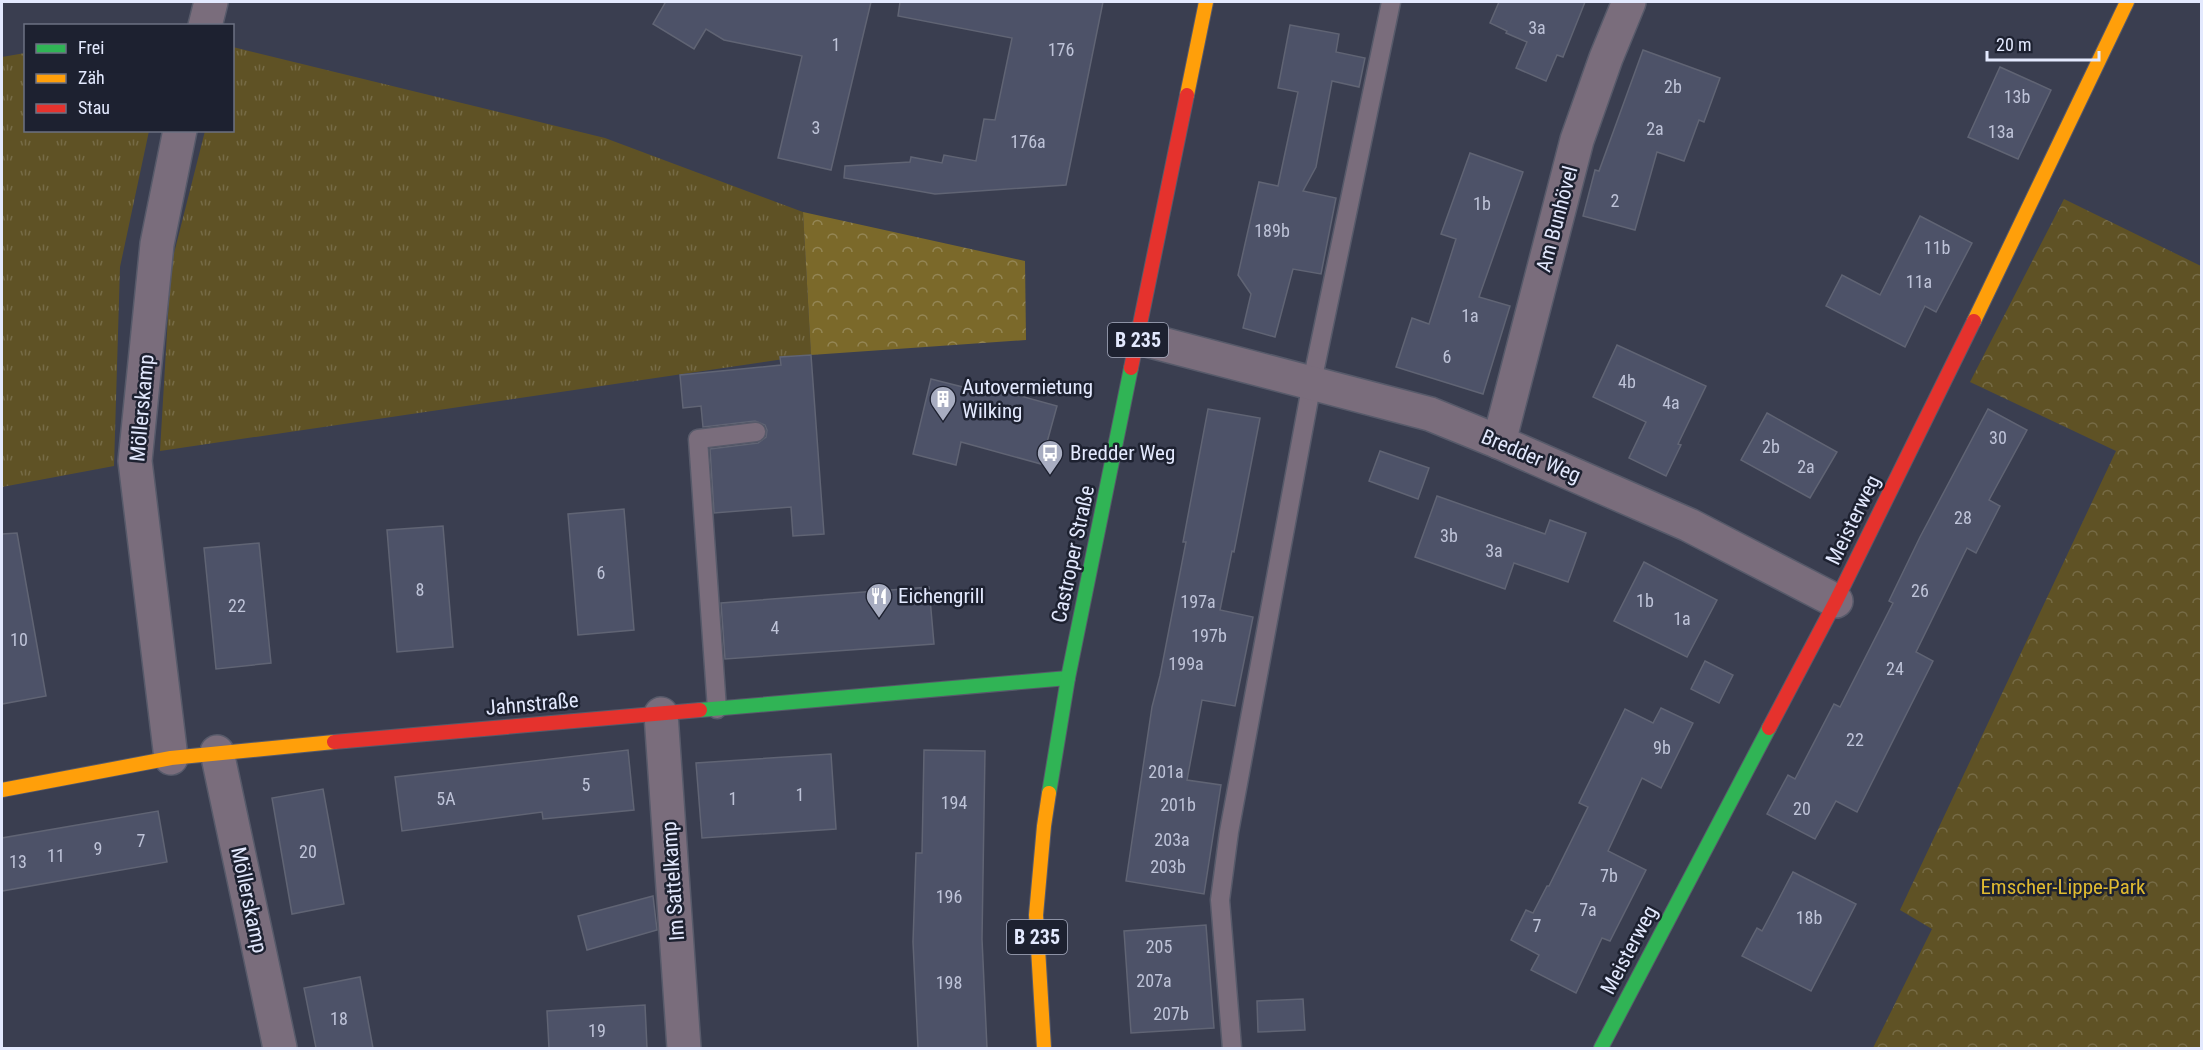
<svg xmlns="http://www.w3.org/2000/svg" width="2203" height="1050" viewBox="0 0 2203 1050" font-family="'Roboto Condensed',sans-serif">
<defs>
<pattern id="grass-tufts" width="24" height="20" patternUnits="userSpaceOnUse" patternTransform="scale(1.5)"><rect width="24" height="20" fill="#5f5225"/><path d="M3 7l-1-3M5 7V3M7 7l1-3M15 17l-1-3M17 17v-4M19 17l1-3" fill="none" stroke="#766b46"/></pattern>
<pattern id="forest-crowns" width="20" height="18" patternUnits="userSpaceOnUse" patternTransform="scale(1.5)"><rect width="20" height="18" fill="#7b692a"/><path d="M2 6a3 3 0 1 1 6 0M12 15a3 3 0 1 1 6 0" fill="none" stroke="#948655"/></pattern>
<pattern id="park-crowns" width="20" height="18" patternUnits="userSpaceOnUse" patternTransform="scale(1.5)"><rect width="20" height="18" fill="#5f5225"/><path d="M2 6a3 3 0 1 1 6 0M12 15a3 3 0 1 1 6 0" fill="none" stroke="#766b46"/></pattern>
</defs>
<rect width="100%" height="100%" fill="#3a3e50"/>
<g fill="url(#grass-tufts)">
<polygon points="233,47 605,138 803,212 811,355 160,451 171,265 205,131 232,130"/>
<polygon points="25,53 26,130 149,131 120,267 114,466 2,487 2,57"/>
</g>
<polygon fill="url(#forest-crowns)" points="803,212 1025,261 1026,340 811,355"/>
<polygon fill="url(#park-crowns)" points="2064,199 2201,266 2201,1048 1873,1048 1932,929 1900,910 2116,451 1970,382"/>
<g fill="#4d5268" stroke="#606474" stroke-width="1.5">
<polygon points="663,2 871,2 831,170 778,158 802,56 724,40 706,29 694,49 653,24 665,3"/>
<polygon points="900,2 1103,2 1066,185 935,194 844,178 845,166 910,162 911,157 942,163 944,155 976,161 984,119 995,120 1012,38 898,16"/>
<polygon points="1499,2 1585,2 1563,57 1557,55 1546,81 1516,68 1527,42 1506,33 1507,31 1490,23"/>
<polygon points="1290,25 1339,34 1336,52 1365,58 1359,87 1332,81 1316,167 1303,191 1336,198 1321,274 1293,269 1275,337 1243,328 1251,294 1238,275 1259,182 1278,186 1298,92 1278,88"/>
<polygon points="1643,50 1720,78 1704,122 1699,120 1684,161 1657,152 1635,230 1583,216 1595,170 1599,171"/>
<polygon points="2000,67 2051,90 2018,159 1968,137"/>
<polygon points="1470,153 1523,172 1479,297 1510,306 1483,394 1396,367 1412,318 1429,324 1456,239 1441,234"/>
<polygon points="1920,216 1972,243 1936,312 1925,306 1905,347 1826,306 1842,275 1880,295"/>
<polygon points="1617,345 1706,386 1678,444 1681,445 1666,476 1629,458 1646,422 1593,397"/>
<polygon points="811,355 824,534 793,536 791,507 714,513 710,449 758,443 766,437 767,430 765,425 755,421 703,427 701,406 683,408 680,375 781,365 780,357"/>
<polygon points="931,379 975,390 977,384 1057,406 1041,464 961,442 956,465 913,454"/>
<polygon points="1208,409 1260,418 1234,552 1232,551 1220,610 1253,617 1250,632 1235,706 1202,700 1187,780 1221,785 1204,894 1126,881 1152,707 1160,676 1186,542 1183,542"/>
<polygon points="1988,409 2027,430 1989,500 2000,506 1976,553 1967,548 1916,652 1933,661 1857,812 1836,801 1815,839 1767,814 1788,775 1795,779 1834,704 1840,707 1893,603 1889,601 1920,537"/>
<polygon points="1767,413 1837,452 1810,498 1741,460"/>
<polygon points="1380,451 1429,468 1418,499 1369,481"/>
<polygon points="1437,496 1545,534 1550,520 1586,533 1568,582 1514,563 1505,589 1415,557"/>
<polygon points="624,509 634,630 578,635 568,514"/>
<polygon points="443,526 453,647 397,652 387,530"/>
<polygon points="17,533 46,696 2,704 2,534"/>
<polygon points="259,543 271,663 216,669 204,548"/>
<polygon points="1644,562 1717,600 1687,657 1614,621"/>
<polygon points="929,587 934,644 725,659 721,603"/>
<polygon points="1705,661 1733,675 1719,703 1691,689"/>
<polygon points="1661,708 1693,723 1661,788 1642,778 1608,851 1646,870 1610,941 1602,938 1576,993 1531,970 1539,955 1511,940 1526,910 1533,913 1547,886 1549,886 1588,807 1579,803 1625,709 1653,723"/>
<polygon points="628,750 634,810 543,819 542,812 402,831 395,777"/>
<polygon points="924,750 985,751 982,939 987,1048 918,1048 913,942 916,853 922,853"/>
<polygon points="831,754 836,829 702,838 696,763"/>
<polygon points="323,789 344,904 292,914 272,798"/>
<polygon points="158,811 167,862 2,891 2,838"/>
<polygon points="1793,872 1856,904 1811,991 1742,956 1757,928 1762,931"/>
<polygon points="653,896 657,930 587,950 578,916"/>
<polygon points="1206,925 1214,1028 1131,1033 1124,931"/>
<polygon points="360,977 373,1048 316,1048 304,988"/>
<polygon points="1303,999 1305,1030 1258,1032 1257,1001"/>
<polygon points="645,1005 647,1048 549,1048 547,1011"/>
</g>
<g fill="none" stroke-linecap="round" stroke-linejoin="round">
<g stroke="#575a6a" stroke-width="21">
<g id="lane">
<polyline points="717,709 698,439 756,432"/>
<polyline points="1232,1048 1220,900 1229,832 1312,382 1391,2"/>
</g>
</g>
<g stroke="#575a6a" stroke-width="36">
<g id="street">
<polyline points="205,26 211,2"/>
<polyline points="1139,338 1430,414 1499,442 1689,525 1836,601"/>
<polyline points="1499,442 1577,140 1606,58 1629,2"/>
<polyline points="661,714 684,1048"/>
<polyline points="217,752 280,1048"/>
<polyline points="171,758 135,461 157,244 180,130"/>
</g>
</g>
<g stroke="#575a6a" stroke-width="16">
<g id="fast">
<polyline points="700,710 1068,678"/>
<polyline points="1049,793 1068,678 1131,368"/>
<polyline points="1601,1048 1769,728"/>
</g>
</g>
<g stroke="#575a6a" stroke-width="16">
<g id="slow">
<polyline points="1187,95 1206,2"/>
<polyline points="1974,321 2127,2"/>
<polyline points="2,790 171,758 334,742"/>
<polyline points="1044,1048 1036,915 1044,826 1049,793"/>
</g>
</g>
<g stroke="#575a6a" stroke-width="16">
<g id="jam">
<polyline points="1131,368 1187,95"/>
<polyline points="1769,728 1836,601 1974,321"/>
<polyline points="334,742 700,710"/>
</g>
</g>
<use href="#lane" stroke="#7a6d7c" stroke-width="18"/>
<use href="#street" stroke="#7a6d7c" stroke-width="33"/>
<use href="#fast" stroke="#30b455" stroke-width="14"/>
<use href="#slow" stroke="#ff9f0a" stroke-width="14"/>
<use href="#jam" stroke="#e5322d" stroke-width="14"/>
</g>
<defs>
<g id="building-pin" transform="scale(1.35)"><path d="M0 17L-7.5 6A9.5 9.5 0 1 1 7.5 6Z" fill="#a8adc1" stroke="#1d2130"/><path d="M-4-6H4V6H1V3H-1V6H-4ZM-2.5-4.3h1.7v1.8h-1.7ZM.8-4.3h1.7v1.8H.8ZM-2.5-1h1.7V.8h-1.7ZM.8-1h1.7V.8H.8Z" fill="#fff"/></g>
<g id="bus-pin" transform="scale(1.35)"><path d="M0 17L-7.5 6A9.5 9.5 0 1 1 7.5 6Z" fill="#a8adc1" stroke="#1d2130"/><path d="M-5-6H5V4H4V6H2V4H-2V6H-4V4H-5ZM-3.5-4V0h7V-4ZM-3.5 1.2v1.5H-2V1.2ZM2 1.2v1.5H3.5V1.2Z" fill="#fff"/></g>
<g id="restaurant-pin" transform="scale(1.35)"><path d="M0 17L-7.5 6A9.5 9.5 0 1 1 7.5 6Z" fill="#a8adc1" stroke="#1d2130"/><path d="M-5-6h1v4h1v-4h1v4h1v-4h1v5L-1.5 .5V6h-2V.5L-5-1ZM5-6V6H3V1.5H1.5Q1.5-4 5-6Z" fill="#fff"/></g>
</defs>
<g fill-rule="evenodd">
<use href="#building-pin" x="943" y="399"/>
<use href="#bus-pin" x="1050" y="453"/>
<use href="#restaurant-pin" x="879" y="596"/>
</g>
<g text-anchor="middle" dominant-baseline="central" stroke-width="5" stroke-linejoin="round" paint-order="stroke">
<g font-size="18" fill="#bec3d8">
<text x="1537" y="27">3a</text>
<text x="836" y="44">1</text>
<text x="1061" y="49">176</text>
<text x="1673" y="86">2b</text>
<text x="2017" y="96">13b</text>
<text x="816" y="127">3</text>
<text x="1655" y="128">2a</text>
<text x="2001" y="131">13a</text>
<text x="1028" y="141">176a</text>
<text x="1615" y="200">2</text>
<text x="1482" y="203">1b</text>
<text x="1272" y="230">189b</text>
<text x="1937" y="247">11b</text>
<text x="1919" y="281">11a</text>
<text x="1470" y="315">1a</text>
<text x="1447" y="356">6</text>
<text x="1627" y="381">4b</text>
<text x="1671" y="402">4a</text>
<text x="1998" y="437">30</text>
<text x="1771" y="446">2b</text>
<text x="1806" y="466">2a</text>
<text x="1963" y="517">28</text>
<text x="1449" y="535">3b</text>
<text x="1494" y="550">3a</text>
<text x="601" y="572">6</text>
<text x="420" y="589">8</text>
<text x="1920" y="590">26</text>
<text x="1645" y="600">1b</text>
<text x="1198" y="601">197a</text>
<text x="237" y="605">22</text>
<text x="1682" y="618">1a</text>
<text x="775" y="627">4</text>
<text x="1209" y="635">197b</text>
<text x="19" y="639">10</text>
<text x="1186" y="663">199a</text>
<text x="1895" y="668">24</text>
<text x="1855" y="739">22</text>
<text x="1662" y="747">9b</text>
<text x="1166" y="771">201a</text>
<text x="586" y="784">5</text>
<text x="800" y="794">1</text>
<text x="446" y="798">5A</text>
<text x="733" y="798">1</text>
<text x="954" y="802">194</text>
<text x="1178" y="804">201b</text>
<text x="1802" y="808">20</text>
<text x="1172" y="839">203a</text>
<text x="141" y="840">7</text>
<text x="98" y="848">9</text>
<text x="308" y="851">20</text>
<text x="56" y="855">11</text>
<text x="18" y="861">13</text>
<text x="1168" y="866">203b</text>
<text x="1609" y="875">7b</text>
<text x="949" y="896">196</text>
<text x="1588" y="909">7a</text>
<text x="1809" y="917">18b</text>
<text x="1537" y="925">7</text>
<text x="1159" y="946">205</text>
<text x="1154" y="980">207a</text>
<text x="949" y="982">198</text>
<text x="1171" y="1013">207b</text>
<text x="339" y="1018">18</text>
<text x="597" y="1030">19</text>
</g>
<g fill="#1d2130" stroke="#a8adc0" stroke-width="1.5">
<rect x="1108" y="323" width="60" height="34" rx="4.5"/>
<rect x="1007" y="920" width="60" height="34" rx="4.5"/>
</g>
<g font-size="20" font-weight="bold" fill="#e3e9fe">
<text x="1138" y="340">B 235</text>
<text x="1037" y="937">B 235</text>
</g>
<g font-size="21" fill="#e3e9fe" stroke="#1d2130">
<text transform="translate(1557 219) rotate(-75)">Am Bunhövel</text>
<text transform="translate(142 408) rotate(-85)">Möllerskamp</text>
<text transform="translate(1531 456) rotate(23)">Bredder Weg</text>
<text transform="translate(1853 520) rotate(-64)">Meisterweg</text>
<text transform="translate(1073 554) rotate(-78)">Castroper Straße</text>
<text transform="translate(532 704) rotate(-5)">Jahnstraße</text>
<text transform="translate(673 881) rotate(-94)">Im Sattelkamp</text>
<text transform="translate(249 900) rotate(78)">Möllerskamp</text>
<text transform="translate(1629 950) rotate(-62)">Meisterweg</text>
</g>
<g font-size="21" fill="#e3e9fe" stroke="#1d2130" text-anchor="start">
<text x="962" y="387">Autovermietung<tspan x="962" dy="24">Wilking</tspan></text>
<text x="1070" y="453">Bredder Weg</text>
<text x="898" y="596">Eichengrill</text>
</g>
<g font-size="21" fill="#e0bb31" stroke="#1d2130">
<text x="2063" y="887">Emscher-Lippe-Park</text>
</g>
</g>
<rect width="2203" height="1050" fill="none" stroke="#e3e9fe" stroke-width="6"/>
<rect x="24" y="24" width="210" height="108" fill="#1d2130" stroke="#6c7182" stroke-width="1.5"/>
<rect x="36" y="44" width="30" height="9" fill="#30b455" stroke="#6c7182" stroke-width="1.5"/>
<text x="78" y="54" font-size="18" fill="#e3e9fe">Frei</text>
<rect x="36" y="74" width="30" height="9" fill="#ff9f0a" stroke="#6c7182" stroke-width="1.5"/>
<text x="78" y="84" font-size="18" fill="#e3e9fe">Zäh</text>
<rect x="36" y="104" width="30" height="9" fill="#e5322d" stroke="#6c7182" stroke-width="1.5"/>
<text x="78" y="114" font-size="18" fill="#e3e9fe">Stau</text>
<path d="M1987 51v9h112v-9" fill="none" stroke="#e3e9fe" stroke-width="3"/>
<text x="1996" y="51" font-size="18" fill="#e3e9fe" stroke="#1d2130" stroke-width="4.5" paint-order="stroke">20 m</text>
</svg>
